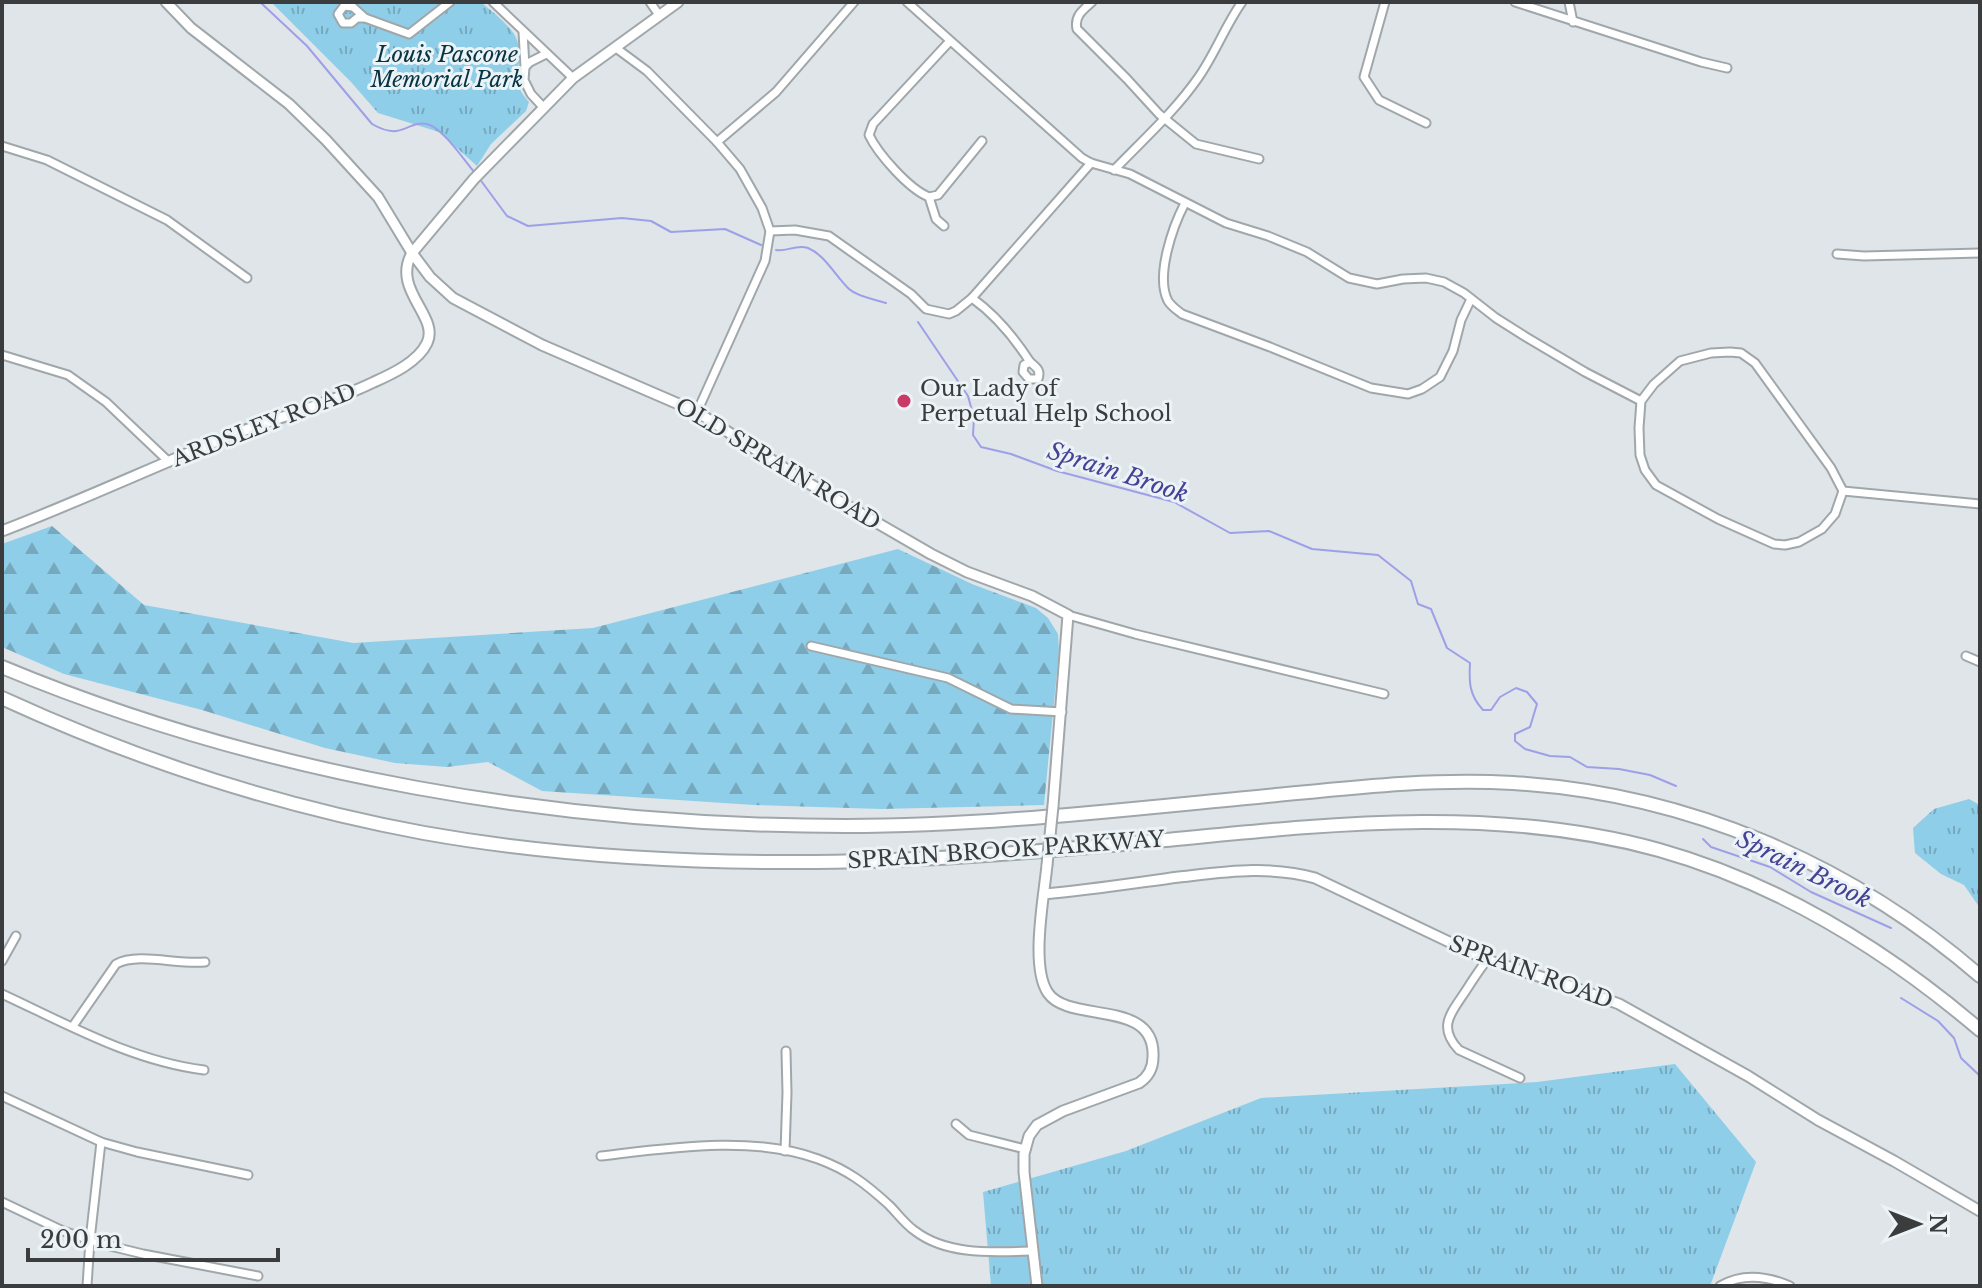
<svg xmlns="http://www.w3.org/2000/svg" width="1982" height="1288" viewBox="0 0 1982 1288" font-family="'Libre Baskerville',serif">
<defs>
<pattern id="grass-tufts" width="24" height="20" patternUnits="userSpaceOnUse" patternTransform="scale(2)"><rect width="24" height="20" fill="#8fcee9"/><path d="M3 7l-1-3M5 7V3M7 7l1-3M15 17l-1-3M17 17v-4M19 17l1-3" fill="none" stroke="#76a8be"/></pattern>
<pattern id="forest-firs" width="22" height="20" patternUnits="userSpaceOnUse" patternTransform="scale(2)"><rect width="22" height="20" fill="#8fcee9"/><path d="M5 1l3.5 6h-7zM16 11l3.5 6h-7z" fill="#76a8be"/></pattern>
</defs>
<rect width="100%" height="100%" fill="#dfe5e8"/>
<g fill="url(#grass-tufts)">
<path d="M 271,2 L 481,2 C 493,13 511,25 517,40 C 527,65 505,76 529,102 L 526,111 L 491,144 L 477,166 L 439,132 L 378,113 L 351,82 Z"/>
<polygon points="1969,799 1980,805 1980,908 1964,885 1941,874 1915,853 1913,828 1934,809"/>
<polygon points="1675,1064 1756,1162 1710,1286 991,1286 983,1192 1126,1151 1261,1098 1537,1082"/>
</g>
<polygon fill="url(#forest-firs)" points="52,526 144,605 353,643 593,628 898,549 972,584 1036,608 1048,618 1058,634 1059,651 1044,805 881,809 754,805 542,791 488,762 447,767 395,763 325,748 202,710 64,674 2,647 2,544"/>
<polygon fill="#8fcee9" points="1979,833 1980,834 1980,895 1971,875 1974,850"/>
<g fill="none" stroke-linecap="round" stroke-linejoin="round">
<g stroke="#9ea0e7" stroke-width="2">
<path d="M 260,2 L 307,46 L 372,124 C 379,128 387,132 396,131 C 406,130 416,121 427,124 C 442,127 464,160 475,173"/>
<polyline points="479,178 507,216 528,226 622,218 651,221 671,232 725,229 761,245"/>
<path d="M 776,250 C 787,252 796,244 808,248 C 825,255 836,277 849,289 C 858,297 874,299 886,303"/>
<path d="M 918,322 L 968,396 L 974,418 L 973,435 L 981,447 L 1011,454 L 1057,471 L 1174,502 L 1230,533 L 1269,531 L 1312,549 L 1378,555 L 1411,581 L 1418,604 L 1431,609 L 1447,648 L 1470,663 C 1469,682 1469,695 1483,710 L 1491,710 L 1500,697 L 1516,688 L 1527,692 L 1537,704 L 1530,727 L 1515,734 L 1515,741 L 1525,749 L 1550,756 L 1570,757 L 1587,767 L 1619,769 L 1650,775 L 1676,786"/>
<polyline points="1703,839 1711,847 1770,867 1811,892 1891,928"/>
<polyline points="1901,998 1938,1021 1954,1038 1961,1058 1980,1076"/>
</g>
<g stroke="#a0a7aa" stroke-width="11">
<g id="street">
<polyline points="493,2 573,78"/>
<polyline points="650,2 659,15"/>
<polyline points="907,2 1082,158 1091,163 1130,174 1226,223 1268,236 1307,252 1349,278 1377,284 1403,279 1426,278 1444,282 1464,293 1496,318 1526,337 1585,372 1641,401"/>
<path d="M 1092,2 C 1083,10 1074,16 1077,29 L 1127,79 L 1159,114 L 1196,144 L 1259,159"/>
<polyline points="1385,2 1364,77 1379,100 1426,123"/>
<polyline points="1515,2 1701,62 1727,68"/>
<polyline points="1569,2 1573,22"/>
<polygon points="344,6 353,7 365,18 357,18 351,23 343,23 338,14"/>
<polyline points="365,18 409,34 450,2"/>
<polyline points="523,32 525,67 524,80 531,94 544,108"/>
<polyline points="616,48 647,71 717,142 740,169 762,208 770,231 765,261 697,412"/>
<polyline points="525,67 530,62 546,54"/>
<polyline points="717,142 776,92 854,2"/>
<polyline points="2,146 47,160 167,220 247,278"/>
<path d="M 1114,170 C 1143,140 1175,111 1198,78 C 1215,54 1225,26 1242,2"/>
<path d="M 929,197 C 909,189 878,154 869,135 L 873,124 L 950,41"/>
<polyline points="929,197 938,195 982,141"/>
<polyline points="929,197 936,219 944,226"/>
<path d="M 1185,203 C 1173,226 1155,276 1168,301 C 1172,307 1177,310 1182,314 L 1270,347 L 1371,388 L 1408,394 L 1422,389 L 1440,377 L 1453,351 L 1461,320 L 1471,299"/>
<polyline points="770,231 795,230 829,236 911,294 926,309 949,314 956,311 972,298 1091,163"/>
<polyline points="1837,254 1864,256 1980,253"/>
<path d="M 972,298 C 997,316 1014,337 1030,362"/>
<polygon points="1730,352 1741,353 1755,363 1831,468 1843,491 1835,514 1822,529 1799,542 1785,545 1774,544 1718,519 1656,485 1645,470 1640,455 1639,428 1641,401 1654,384 1680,361 1711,353"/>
<polyline points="2,355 68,375 106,402 168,461"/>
<path d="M 1030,362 C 1037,368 1041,370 1038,379 L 1029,379 L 1023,372 L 1024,365 Z"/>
<polyline points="1843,491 1980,504"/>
<polyline points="1068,615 1135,634 1384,694"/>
<polyline points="811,646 948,678 1011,709 1062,712"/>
<polyline points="1966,656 1980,662"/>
<path d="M 1487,960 C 1479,970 1472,981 1465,992 C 1451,1013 1437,1027 1459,1050 L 1520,1078"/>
<polyline points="2,961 16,936"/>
<path d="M 2,994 C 67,1024 132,1061 204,1070"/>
<path d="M 73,1026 L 116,964 C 138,952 178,965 205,962"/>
<polyline points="2,1096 101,1142 137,1152 248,1175"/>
<polyline points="956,1124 969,1135 1025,1149"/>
<polyline points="785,1151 787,1093 786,1051"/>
<path d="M 601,1156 C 669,1148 753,1135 818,1159 C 848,1170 866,1184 889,1205 C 898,1214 905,1224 915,1231 C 948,1256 994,1252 1033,1251"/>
<polyline points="2,1202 63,1231 102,1244 143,1254 258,1276"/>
<polyline points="87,1286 90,1240 101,1142"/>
<path d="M 1720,1286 C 1742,1273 1767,1276 1790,1286"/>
</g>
</g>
<g stroke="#a0a7aa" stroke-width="13">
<g id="secondary">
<polyline points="166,2 191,28 289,104 326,140 378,197 412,253 430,277 453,298 542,345 697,412 803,480 931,554 967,572 1032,596 1068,615 1053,806"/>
<path d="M 2,531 C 80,501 155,466 232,435 C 278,417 329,404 374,382 C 392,374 418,362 427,343 C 440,316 391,290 412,253 L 474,179 L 573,78 L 678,2"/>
<path d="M 1044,894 C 1089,890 1134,883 1179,877 C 1224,872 1270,865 1315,878 L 1487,960 L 1570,986 L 1619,1004 L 1748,1076 L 1818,1120 L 1894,1161 L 1980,1211"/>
<path d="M 1037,1286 L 1024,1172 L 1024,1154 L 1029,1136 L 1037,1125 L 1063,1111 L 1139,1083 C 1148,1077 1153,1068 1153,1057 C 1156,998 1069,1024 1048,993 C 1030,967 1044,897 1047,865"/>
</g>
</g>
<g stroke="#a0a7aa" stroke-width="16">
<g id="highway">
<path d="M 2,667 C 266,777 561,826 846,826 C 987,826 1127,809 1267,796 C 1349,788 1430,778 1513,783 C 1685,793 1850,863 1980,976"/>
<path d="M 2,698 C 137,760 278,806 424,833 C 553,856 684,863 815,862 C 933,861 1049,851 1166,840 C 1329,824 1497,805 1659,850 C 1780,884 1885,949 1980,1030"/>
</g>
</g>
<use href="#street" stroke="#fff" stroke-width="7"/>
<use href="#secondary" stroke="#fff" stroke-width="9"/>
<use href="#highway" stroke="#fff" stroke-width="12"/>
<g stroke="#a0a7aa" stroke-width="13" stroke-linecap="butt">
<polyline id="secondary-bridge" points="1047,865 1053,806"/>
</g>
<use href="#secondary-bridge" stroke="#fff" stroke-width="9"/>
</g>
<circle fill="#c93b66" stroke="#ecf3f6" stroke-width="3" cx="904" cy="401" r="8"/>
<g text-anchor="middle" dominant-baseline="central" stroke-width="6" stroke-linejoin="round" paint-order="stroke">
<g font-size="22" font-style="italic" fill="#073443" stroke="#ecf3f6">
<text x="447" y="54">Louis Pascone<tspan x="447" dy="25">Memorial Park</tspan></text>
</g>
<g font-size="22" fill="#3a3c3d" stroke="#ecf3f6" text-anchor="start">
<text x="920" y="388">Our Lady of<tspan x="920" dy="25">Perpetual Help School</tspan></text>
</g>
<g font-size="22" fill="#3a3c3d" stroke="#ecf3f6">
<text transform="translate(264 425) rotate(-21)">ARDSLEY ROAD</text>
<text transform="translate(778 464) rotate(31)">OLD SPRAIN ROAD</text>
<text transform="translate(1006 850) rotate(-4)">SPRAIN BROOK PARKWAY</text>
<text transform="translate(1531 972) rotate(20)">SPRAIN ROAD</text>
</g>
<g font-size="24" font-style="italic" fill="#484296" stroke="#ecf3f6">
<text transform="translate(1118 472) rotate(18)">Sprain Brook</text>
<text transform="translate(1804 869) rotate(26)">Sprain Brook</text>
</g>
</g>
<rect width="1982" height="1288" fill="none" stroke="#3a3c3d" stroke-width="8"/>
<g transform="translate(1918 1224) rotate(90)" stroke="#ecf3f6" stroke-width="6" paint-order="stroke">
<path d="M0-6L14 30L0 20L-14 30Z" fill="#3a3c3d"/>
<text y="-12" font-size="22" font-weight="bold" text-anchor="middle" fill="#3a3c3d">N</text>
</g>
<path d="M28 1248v12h250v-12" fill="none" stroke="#3a3c3d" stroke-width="4"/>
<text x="40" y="1248" font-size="24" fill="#3a3c3d" stroke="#ecf3f6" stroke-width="6" paint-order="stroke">200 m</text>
</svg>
